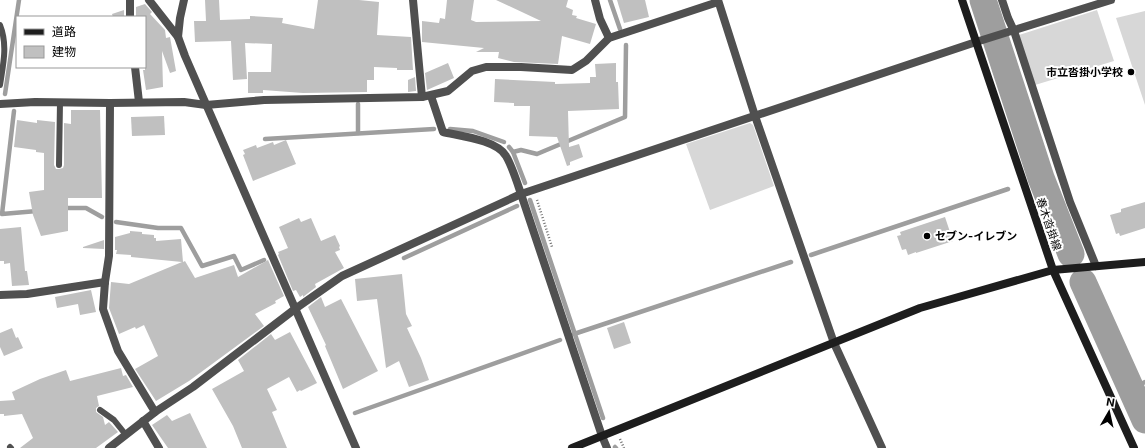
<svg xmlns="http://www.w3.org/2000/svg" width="1145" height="448" viewBox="0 0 1145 448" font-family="Inter,'Noto Sans JP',sans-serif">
<rect width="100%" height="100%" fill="#fff"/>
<g fill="#d7d7d7">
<polygon points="1097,10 1114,61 1035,85 1019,35"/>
<polygon points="1145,11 1145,105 1116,18"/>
<polygon points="750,123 753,125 774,186 710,210 686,144"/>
</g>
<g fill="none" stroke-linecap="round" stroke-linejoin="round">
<g stroke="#9e9e9e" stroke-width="4.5">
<polyline points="610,0 620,29"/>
<polyline points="5,94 19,0"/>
<polyline points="14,111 2,214 37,211"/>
<polyline points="450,129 473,131 504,142"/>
<polyline points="358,133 358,104"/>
<polyline points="265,139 434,129"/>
<polyline points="509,147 513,152 525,183"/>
<polyline points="513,152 521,150 537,154 625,117 626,45"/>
<polyline points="1033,181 1041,178"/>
<polyline points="530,200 603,418"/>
<polyline points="62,208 86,208 102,217"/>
<polyline points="116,222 158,228 181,228 202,266 234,256 241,270 264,260"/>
<polyline points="811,255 1008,189"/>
<polyline points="404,258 517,206"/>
<polyline points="574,334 791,262"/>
<polyline points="1131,389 1145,382"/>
<polyline points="355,413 560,340"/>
<polyline points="615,447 616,448"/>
</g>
<g stroke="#9e9e9e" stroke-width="27">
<polyline points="983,0 1041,178 1071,254"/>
<polyline points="1083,282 1145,420"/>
</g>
</g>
<g fill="#c0c0c0">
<polygon points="205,0 219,0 220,20 250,19 250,16 283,18 282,23 314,29 318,0 359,0 379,2 377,35 411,37 413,70 397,70 397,68 374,67 374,80 367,80 367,92 303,93 263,90 263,93 248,93 248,72 271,72 272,44 245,43 247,79 233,80 231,41 195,42 194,21 206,21"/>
<polygon points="447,0 474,0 471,20 476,22 541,21 496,0 568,0 566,7 573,10 572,15 577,16 576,18 596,24 590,44 562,36 558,64 514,62 498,58 499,52 476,52 484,48 422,42 422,21 439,23 440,18 445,19"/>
<polygon points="617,0 645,0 649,17 624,23"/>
<polygon points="145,4 152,12 150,14 165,30 166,38 170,37 176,71 170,73 162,51 163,87 146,90 143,70 145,70 145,17 136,17 136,7"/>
<polygon points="124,10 124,17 113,17 112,14"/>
<polygon points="448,63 454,78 427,90 425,73"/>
<polygon points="616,63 616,82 618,82 619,109 568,111 569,147 579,144 583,157 570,162 570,165 567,166 557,137 529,136 530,106 514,106 514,103 494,102 495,79 555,82 555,84 590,83 590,77 596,77 595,64"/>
<polygon points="415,77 416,91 408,92 408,80"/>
<polygon points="71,110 100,110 102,198 68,198 68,231 41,236 33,215 29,192 44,190 44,153 36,152 36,150 14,147 17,120 37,123 37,120 55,122 54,165 56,169 59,169 63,168 64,165 64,123 71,124"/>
<polygon points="164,116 165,135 132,136 131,117"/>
<polygon points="286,140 296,164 253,181 243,155 245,154 243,150 256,145 257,148 273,142 274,145"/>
<polygon points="1145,202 1145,228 1120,236 1119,233 1116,234 1110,215 1121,212 1121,209"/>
<polygon points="945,217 953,241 916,253 916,252 908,255 906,249 902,250 897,236 901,235 900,232"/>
<polygon points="299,218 301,222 311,218 321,241 335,235 340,246 339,247 340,250 335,252 344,268 315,284 316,287 303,297 303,295 300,297 296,290 293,291 278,255 279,254 278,252 288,248 279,227"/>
<polygon points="21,227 25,271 27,271 29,285 12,286 10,263 4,264 4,261 0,261 0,229"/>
<polygon points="130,231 142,232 142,234 154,235 154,238 156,238 156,241 181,239 183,262 185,261 195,278 234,265 238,277 268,260 284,296 275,301 276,303 255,314 264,326 189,381 156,401 135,369 158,356 144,325 136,329 135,327 119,334 109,308 111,282 129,284 182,262 131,257 131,255 116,254 117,250 115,250 115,237 130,233"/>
<polygon points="104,240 104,249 83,248 83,247"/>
<polygon points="402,274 406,314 412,326 407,328 421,358 429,380 409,387 399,361 386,368 377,299 357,301 355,279"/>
<polygon points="91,290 96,312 80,315 78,304 57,308 55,297"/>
<polygon points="321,297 325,307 341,299 378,371 343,389 325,346 326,345 308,307"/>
<polygon points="624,322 631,343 614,349 607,328"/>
<polygon points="12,328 16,338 18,337 23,348 4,356 0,347 0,333"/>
<polygon points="290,332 317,383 301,391 300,390 297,392 289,377 267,389 277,410 272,412 287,448 242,448 233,426 212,389 244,371 238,360 271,334 275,340"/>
<polygon points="121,368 123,376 126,375 133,387 97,396 99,406 96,408 96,412 103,417 105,425 109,422 118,432 96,448 20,448 33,438 22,414 4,416 4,414 0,414 0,401 15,400 12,392 40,379 66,370 70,381"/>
<polygon points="190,413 207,448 168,448 152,425 167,415 172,421"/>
</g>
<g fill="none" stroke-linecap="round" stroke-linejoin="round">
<g stroke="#727272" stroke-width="2.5" stroke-dasharray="1 2" stroke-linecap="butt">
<polyline points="537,200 552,247"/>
<polyline points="620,439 624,448"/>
</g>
<g stroke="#505050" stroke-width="6">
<path d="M 0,25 C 8,45 3,65 0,85"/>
<polyline points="59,165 60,102"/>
<polyline points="100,410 114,420 126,435"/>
<polyline points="10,447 11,448"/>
</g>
<g stroke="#505050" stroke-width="8">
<polyline points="130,0 130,17"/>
<polyline points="149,0 178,37"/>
<polyline points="184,0 180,18 178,37 185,56 356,448"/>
<polyline points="413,0 422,97"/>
<polyline points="595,0 600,19 609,38"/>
<polyline points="718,0 755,116 834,343 882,448"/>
<polyline points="1002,0 1008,18 1014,31 1070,202 1096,266"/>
<polyline points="135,67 139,102"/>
<path d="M 431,96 L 443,132 C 460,136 497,140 506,156 C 512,166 517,182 521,194 L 602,436 L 607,448"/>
<polyline points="110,103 109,256 105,282 103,309 118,351 155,412"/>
<polyline points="0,104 35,102 110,103 184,102 206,105 264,100 422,97 448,91 472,71 486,67 521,67 572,70 586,61 609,38 718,2"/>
<polyline points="0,295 27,294 105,282"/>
<polyline points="143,421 159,448"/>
<polyline points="109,448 155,412 193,387 295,309 342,276 521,194 976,42 1111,0"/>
</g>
<g stroke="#1d1d1d" stroke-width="8">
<polyline points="962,0 1053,270 1134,448"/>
<polyline points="572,448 920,308 1053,270 1145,262"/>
</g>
</g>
<g fill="#000" stroke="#fff" stroke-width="1.5">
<circle cx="1131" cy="72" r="4"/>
<circle cx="927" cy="236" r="4"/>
</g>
<g text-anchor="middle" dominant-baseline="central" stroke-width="4" stroke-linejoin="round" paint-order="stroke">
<g font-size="11" font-weight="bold" fill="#000" stroke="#fff" text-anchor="end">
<text x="1123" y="72">市立沓掛小学校</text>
<text x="935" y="236" text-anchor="start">セブン-イレブン</text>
</g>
<g font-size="11" fill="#000" stroke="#fff">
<text transform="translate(1049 224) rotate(71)">春木沓掛線</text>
</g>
</g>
<rect x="16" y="16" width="130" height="52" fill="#ffffff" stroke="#999999"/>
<rect x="24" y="29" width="20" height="6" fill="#1d1d1d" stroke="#999999"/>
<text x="52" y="36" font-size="12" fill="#000000">道路</text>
<rect x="24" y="46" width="20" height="12" fill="#c0c0c0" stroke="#999999"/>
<text x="52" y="56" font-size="12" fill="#000000">建物</text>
<g transform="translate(1109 412) rotate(9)" stroke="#ffffff" stroke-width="3" paint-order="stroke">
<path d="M0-3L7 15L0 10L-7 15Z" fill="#000000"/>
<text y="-6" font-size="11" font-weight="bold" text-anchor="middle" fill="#000000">N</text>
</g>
</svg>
